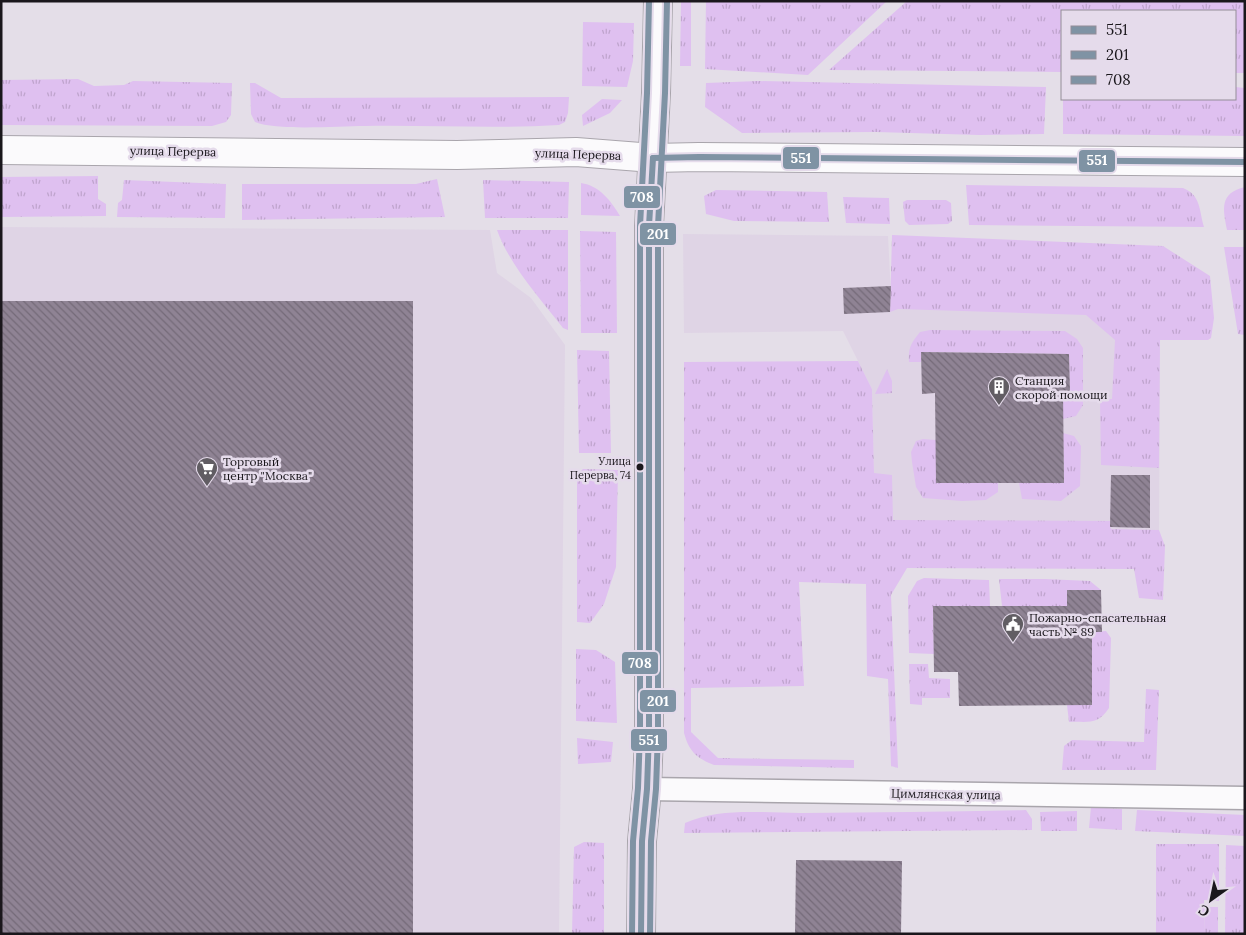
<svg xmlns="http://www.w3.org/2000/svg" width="1246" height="935" viewBox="0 0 1246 935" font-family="Lora,serif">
<defs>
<pattern id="grass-tufts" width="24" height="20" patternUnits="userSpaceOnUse" patternTransform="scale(1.25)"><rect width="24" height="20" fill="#dfc0f0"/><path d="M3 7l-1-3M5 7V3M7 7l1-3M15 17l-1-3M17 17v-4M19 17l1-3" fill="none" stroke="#bfa4cd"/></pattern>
<pattern id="building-back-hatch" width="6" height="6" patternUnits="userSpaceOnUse" patternTransform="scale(1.25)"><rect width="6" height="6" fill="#8f8394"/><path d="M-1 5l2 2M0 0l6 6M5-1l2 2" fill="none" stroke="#746a78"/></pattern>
</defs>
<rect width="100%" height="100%" fill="#e4dee8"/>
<g fill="#dfd4e5">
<polygon points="1,227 490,230 497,273 531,298 565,345 559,934 1,934"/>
<polygon points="683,234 888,236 891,295 1098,299 1160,340 1159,530 875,527 872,389 843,331 684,333"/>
</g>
<g fill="url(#grass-tufts)">
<polygon points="681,1 691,1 691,66 680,66"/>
<polygon points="706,1 887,1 808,75 705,69"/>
<polygon points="907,1 1245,1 1245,73 1235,73 1235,11 1062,11 1062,72 829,70"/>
<polygon points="583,22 634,23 633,61 627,87 582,86"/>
<polygon points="78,79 94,86 124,85 133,81 232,83 231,115 226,122 212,126 1,125 1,80"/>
<polygon points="758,81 1046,87 1044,134 979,135 876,132 742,133 705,107 706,83"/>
<path d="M 250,83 L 255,83 L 281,98 L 569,97 L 568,113 L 565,122 L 559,125 C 494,129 430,125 365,126 C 338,126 277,131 255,122 L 251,114 Z"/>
<polygon points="1235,87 1245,88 1245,136 1063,134 1063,99 1235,99"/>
<polygon points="602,99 622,100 610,113 583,126 582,115"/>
<polygon points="98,176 98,199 106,204 106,216 1,217 1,177"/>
<polygon points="437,179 445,217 242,220 242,184 416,184"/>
<polygon points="124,180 226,184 225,218 117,217 118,203 122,200"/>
<polygon points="483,180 569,182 568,218 485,218"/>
<path d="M 581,183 C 600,186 610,200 620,216 L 581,215 Z"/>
<path d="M 966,185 L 1183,188 C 1201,195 1199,210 1204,227 L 969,225 Z"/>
<path d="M 1245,187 L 1245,230 L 1227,230 C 1223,209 1219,193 1245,187 Z"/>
<polygon points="716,190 827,192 829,222 734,221 706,214 704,196"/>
<polygon points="843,197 889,198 890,224 846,223"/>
<polygon points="907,200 946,200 951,203 952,221 948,224 909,225 905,221 903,202"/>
<path d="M 497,230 L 568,230 L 568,330 L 563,328 C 540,298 510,266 497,230 Z"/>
<polygon points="580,231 616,232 617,333 581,333"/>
<polygon points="892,235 1163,246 1210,276 1214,318 1211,338 1208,340 1160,340 1159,468 1101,465 1100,399 1112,399 1115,340 1086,315 898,309 890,312"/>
<polygon points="1224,247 1245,247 1245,335 1238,334"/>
<path d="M 930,330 L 1065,331 L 1077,339 L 1083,348 L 1083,405 L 1076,416 L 1063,419 L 1063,392 L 1070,391 L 1069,354 L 921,352 L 921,362 L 909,362 C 908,348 911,343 920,332 Z"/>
<polygon points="577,350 609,351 611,453 579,453"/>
<path d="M 858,361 L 872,389 L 874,473 L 892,475 L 893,520 L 1110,521 L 1111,529 L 1159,530 L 1165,546 L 1163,600 L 1139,598 L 1134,569 L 907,568 L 891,595 L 898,768 L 891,766 L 888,679 L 867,676 L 866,584 L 799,582 L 804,686 L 691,688 L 691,732 L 718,758 L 854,760 L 854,768 L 714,765 C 696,758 689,751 684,733 L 684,362 Z"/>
<polygon points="887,369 892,381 892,393 875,394"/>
<polygon points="1063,433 1074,436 1081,446 1080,486 1061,501 1022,499 1019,483 1064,483"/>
<polygon points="923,439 936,440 937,483 998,483 998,492 986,500 962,501 923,498 916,487 912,462 911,452 916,441"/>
<polygon points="583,469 618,470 616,567 604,604 590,623 577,622 577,474"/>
<polygon points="924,578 989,580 990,606 933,607 934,654 909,653 908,596 917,581"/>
<polygon points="999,579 1045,579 1090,581 1101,590 1067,590 1067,606 1002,606"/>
<path d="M 1106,631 L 1111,638 L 1109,708 C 1097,726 1088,721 1069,722 L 1067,705 L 1091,632 Z"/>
<polygon points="576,649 596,650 615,662 617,723 576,721"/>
<polygon points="909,664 928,664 929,678 950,679 950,698 922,698 922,705 910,704"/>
<polygon points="1146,689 1159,690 1156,770 1062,770 1064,746 1072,740 1144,742"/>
<polygon points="577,738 613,742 611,762 578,764"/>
<polygon points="1091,807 1122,809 1122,830 1089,828"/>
<path d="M 1026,810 L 1032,819 L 1032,830 L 684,833 L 685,823 C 721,807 762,813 801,813 C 876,812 951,812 1026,810 Z"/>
<polygon points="1137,810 1245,815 1245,836 1135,831"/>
<polygon points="1077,811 1077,831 1041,831 1040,812"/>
<polygon points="584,842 604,843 604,934 572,934 574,847"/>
<polygon points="1156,844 1219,844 1219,901 1204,900 1204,897 1166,897 1166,934 1156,934"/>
<polygon points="1226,845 1245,846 1245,934 1225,934"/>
<polygon points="1204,907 1218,907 1218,934 1205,934"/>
</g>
<polygon fill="#dfc0f0" points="1165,897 1204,897 1205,934 1166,934"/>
<g fill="url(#building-back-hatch)">
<polygon points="891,286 890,312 844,314 843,288"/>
<rect x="1" y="301" width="412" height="633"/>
<polygon points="921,352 1069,354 1070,392 1063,392 1064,483 936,483 935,393 922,394"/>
<polygon points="1111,475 1150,475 1150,528 1110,527"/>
<polygon points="1067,590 1101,590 1102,632 1092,632 1092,705 959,706 958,672 934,672 933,606 1067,606"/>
<polygon points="796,860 902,861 901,934 795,934"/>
</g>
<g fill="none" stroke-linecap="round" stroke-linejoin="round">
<g stroke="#a9a5ac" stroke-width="25">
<polyline id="minor" points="647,789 1245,798"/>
</g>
<g stroke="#a9a5ac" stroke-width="30">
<g id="tertiary">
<polyline points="1,150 457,155 576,152 653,158 699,157 1245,162"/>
<polyline points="641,934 642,841 647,789 649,732 649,226 656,93 658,1"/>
</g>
</g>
<use href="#minor" stroke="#fbfafc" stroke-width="22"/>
<use href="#tertiary" stroke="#fbfafc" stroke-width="28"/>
<g stroke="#e5dbeb" stroke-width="10">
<g id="bus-1">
<polyline points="653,158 699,157 1245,162"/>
<polyline points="641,934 642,841 647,789 649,732 649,226 653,158"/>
</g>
</g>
<g stroke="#e5dbeb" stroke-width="10">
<polyline id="bus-2" points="650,934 651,841 656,789 658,732 658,226 665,93 667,1"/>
</g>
<g stroke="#e5dbeb" stroke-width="10">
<polyline id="bus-3" points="632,934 633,841 638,788 640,732 640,226 647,93 649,1"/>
</g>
<use href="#bus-1" stroke="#7f93a4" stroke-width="6"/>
<use href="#bus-2" stroke="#7f93a4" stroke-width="6"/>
<use href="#bus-3" stroke="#7f93a4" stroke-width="6"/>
</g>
<defs>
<g id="building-pin" transform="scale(1.125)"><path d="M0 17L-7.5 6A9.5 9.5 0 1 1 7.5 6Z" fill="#615d63" stroke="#e5dbeb"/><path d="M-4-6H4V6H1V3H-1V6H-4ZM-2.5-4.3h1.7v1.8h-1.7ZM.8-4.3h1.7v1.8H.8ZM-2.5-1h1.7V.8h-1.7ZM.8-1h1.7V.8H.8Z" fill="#fff"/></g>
<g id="supermarket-pin" transform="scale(1.125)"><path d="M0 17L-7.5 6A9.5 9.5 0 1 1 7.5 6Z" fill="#615d63" stroke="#e5dbeb"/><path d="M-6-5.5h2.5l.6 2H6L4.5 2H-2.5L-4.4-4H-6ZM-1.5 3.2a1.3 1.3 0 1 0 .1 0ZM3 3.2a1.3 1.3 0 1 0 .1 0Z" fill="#fff"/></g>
<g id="civic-pin" transform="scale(1.125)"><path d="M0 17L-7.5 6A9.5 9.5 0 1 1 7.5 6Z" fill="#615d63" stroke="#e5dbeb"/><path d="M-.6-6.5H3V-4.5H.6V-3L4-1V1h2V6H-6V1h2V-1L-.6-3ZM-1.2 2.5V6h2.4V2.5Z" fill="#fff"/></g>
</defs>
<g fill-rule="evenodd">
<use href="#building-pin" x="999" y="387"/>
<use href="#supermarket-pin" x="207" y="468"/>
<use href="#civic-pin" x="1013" y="624"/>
</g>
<circle fill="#1a171c" stroke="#e5dbeb" stroke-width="2" cx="640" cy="467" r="4.5"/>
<g text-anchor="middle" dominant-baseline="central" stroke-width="5" stroke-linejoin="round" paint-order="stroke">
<g font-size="11" fill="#1a171c" stroke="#e5dbeb" text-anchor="end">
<text x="631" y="461">Улица<tspan x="631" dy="14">Перерва, 74</tspan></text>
</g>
<g font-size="12" fill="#1a171c" stroke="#e5dbeb">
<text transform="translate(173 151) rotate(1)">улица Перерва</text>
<text transform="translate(578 154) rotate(2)">улица Перерва</text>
<text transform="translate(946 794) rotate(1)">Цимлянская улица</text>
</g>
<g font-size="12" fill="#1a171c" stroke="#e5dbeb" text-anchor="start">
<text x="1015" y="380">Станция<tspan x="1015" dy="14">скорой помощи</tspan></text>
<text x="223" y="461">Торговый<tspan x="223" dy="14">центр "Москва"</tspan></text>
<text x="1029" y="617">Пожарно-спасательная<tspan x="1029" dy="14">часть № 89</tspan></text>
</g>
</g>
<g stroke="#e5dbeb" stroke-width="2">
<rect x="782" y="146" width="38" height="24" rx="5" fill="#7f93a4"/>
<rect x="1078" y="149" width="38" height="24" rx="5" fill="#7f93a4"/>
<rect x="623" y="185" width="38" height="24" rx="5" fill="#7f93a4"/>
<rect x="639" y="222" width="38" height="24" rx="5" fill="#7f93a4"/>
<rect x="621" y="651" width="38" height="24" rx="5" fill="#7f93a4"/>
<rect x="639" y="689" width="38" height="24" rx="5" fill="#7f93a4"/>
<rect x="630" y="728" width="38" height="24" rx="5" fill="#7f93a4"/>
</g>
<g font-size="14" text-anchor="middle" font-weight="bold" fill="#fff">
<text x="801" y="163">551</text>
<text x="1097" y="165">551</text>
<text x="642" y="202">708</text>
<text x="658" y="239">201</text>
<text x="640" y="668">708</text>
<text x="658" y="706">201</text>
<text x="649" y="745">551</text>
</g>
<rect width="1246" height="935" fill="none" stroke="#1a171c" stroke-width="5"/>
<rect x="1061" y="10" width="175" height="90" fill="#e5dbeb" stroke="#948d98"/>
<rect x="1071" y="26" width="25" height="8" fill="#7f93a4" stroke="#948d98"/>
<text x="1106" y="35" font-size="15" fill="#1a171c">551</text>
<rect x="1071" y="51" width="25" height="8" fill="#7f93a4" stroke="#948d98"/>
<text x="1106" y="60" font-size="15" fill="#1a171c">201</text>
<rect x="1071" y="76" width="25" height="8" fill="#7f93a4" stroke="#948d98"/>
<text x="1106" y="85" font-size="15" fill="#1a171c">708</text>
<g transform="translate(1211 900) rotate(213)" stroke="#e5dbeb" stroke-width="4" paint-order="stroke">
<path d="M0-4L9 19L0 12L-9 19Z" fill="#1a171c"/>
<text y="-8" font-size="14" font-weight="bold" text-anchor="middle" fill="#1a171c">С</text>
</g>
</svg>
